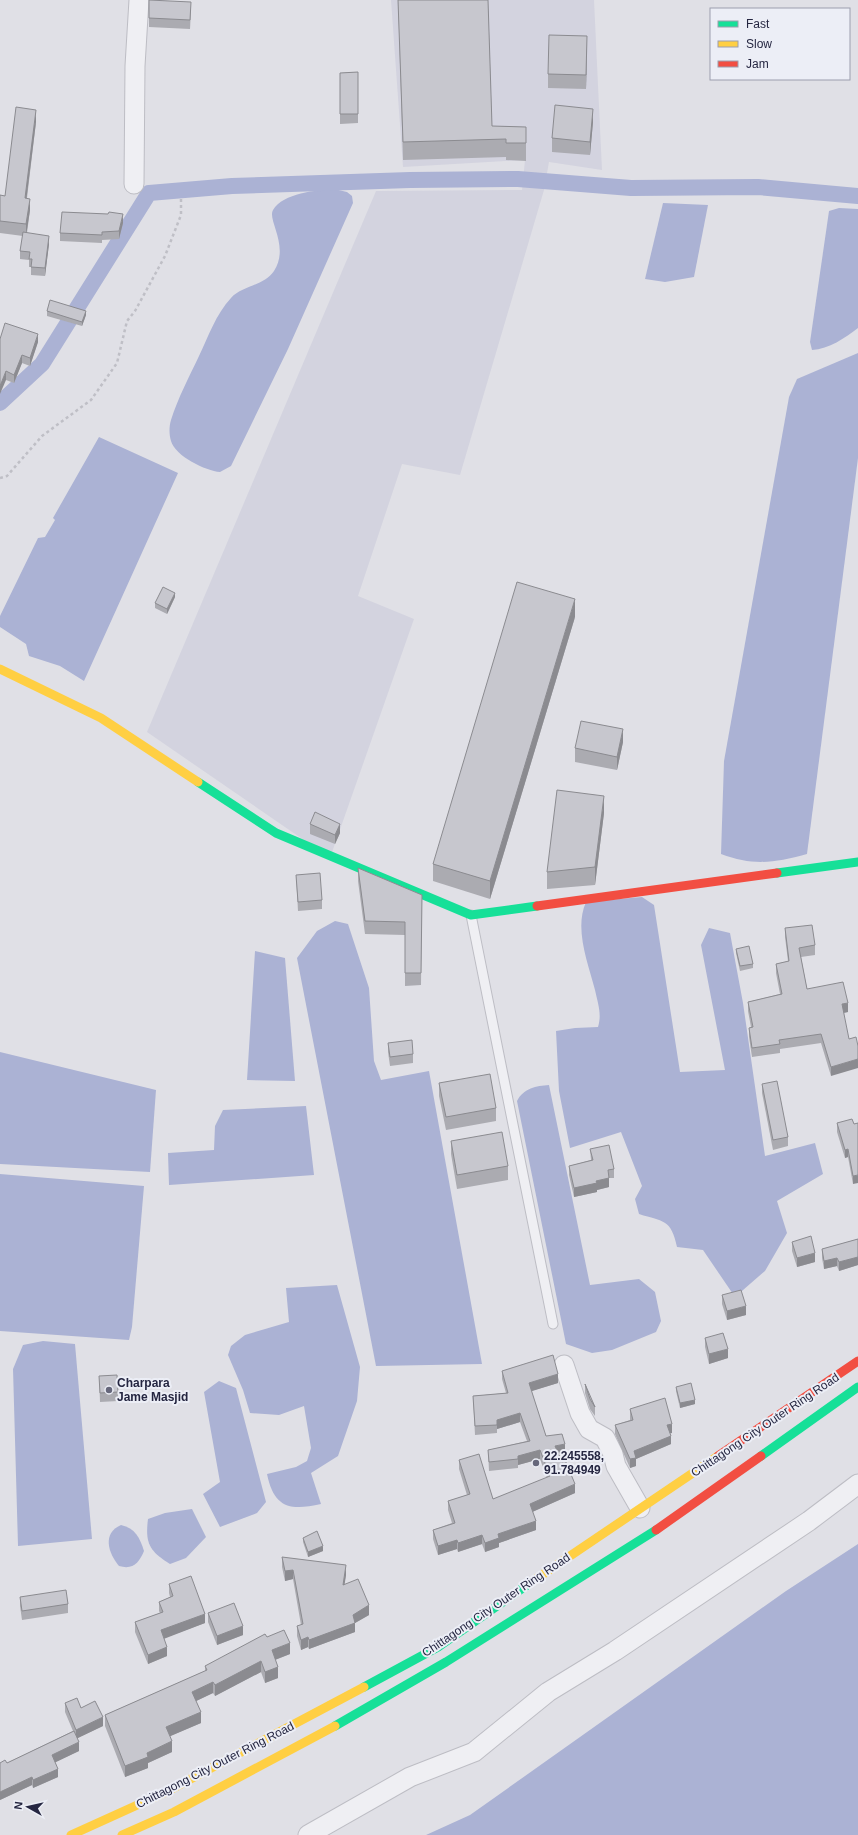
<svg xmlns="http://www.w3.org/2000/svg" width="858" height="1835" viewBox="0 0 858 1835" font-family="Helvetica,sans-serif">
<rect width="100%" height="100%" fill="#e0e0e6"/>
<polygon fill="#d3d3df" points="391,0 594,0 602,170 549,162 544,190 460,475 402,464 358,596 414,619 330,858 147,732 376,191 522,190 525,160 403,167"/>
<g fill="#abb2d4">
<path d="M 334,189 L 347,192 L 352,196 L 353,203 L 288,349 L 231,466 L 220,472 C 206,471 175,456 171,441 C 169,435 169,426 171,420 C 178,398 189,377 199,356 C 208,337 216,314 231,298 C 243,285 264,286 274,271 C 290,246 267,220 273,210 C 283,193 317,190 334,189 Z"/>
<polygon points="663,203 708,205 694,277 665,282 645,279"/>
<path d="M 839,208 L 858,209 L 858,328 C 845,338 829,349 812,350 L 810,342 L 829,211 Z"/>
<path d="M 858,353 L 858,458 L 807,854 C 774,863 753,866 721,854 L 724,761 L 789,397 L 797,379 Z"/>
<polygon points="99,437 178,473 84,681 60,666 29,656 26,644 0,627 0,616 38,538 45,537 55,520 53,518"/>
<path d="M 642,897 L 654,905 L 680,1072 L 725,1070 L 701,945 L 709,928 L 730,933 L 743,1003 L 765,1156 L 815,1143 L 823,1174 L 777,1201 L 787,1233 L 765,1271 L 735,1297 L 703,1250 L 677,1247 C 671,1219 664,1222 639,1214 L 635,1199 L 642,1186 L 621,1132 L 570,1148 L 559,1091 L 556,1031 L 575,1028 L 598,1027 C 602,1014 598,1004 595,990 C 588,963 574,929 586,902 Z"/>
<polygon points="335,921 348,924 369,988 374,1061 381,1080 429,1071 482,1364 376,1366 297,958 317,931"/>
<polygon points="255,951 285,958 295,1081 247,1080"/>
<polygon points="0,1052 156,1090 150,1172 0,1164"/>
<path d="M 549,1085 L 590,1285 L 639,1279 L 655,1292 L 661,1321 L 656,1332 L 612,1350 L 592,1353 L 566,1344 L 517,1101 C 524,1088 536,1086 549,1085 Z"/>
<polygon points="306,1106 314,1175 169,1185 168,1153 214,1150 215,1126 223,1110"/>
<polygon points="0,1174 144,1186 132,1327 129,1340 0,1331"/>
<path d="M 337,1285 L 360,1367 L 357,1401 L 338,1456 L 311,1473 L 321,1504 C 290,1511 274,1508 267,1474 L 296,1467 L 307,1461 L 311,1448 L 304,1406 L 279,1415 L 250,1413 L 243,1390 L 228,1355 L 231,1346 L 245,1335 L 289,1322 L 286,1288 Z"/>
<polygon points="43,1341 75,1344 92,1539 18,1546 13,1369 23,1345"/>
<polygon points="219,1381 236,1388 266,1502 257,1513 220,1527 203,1494 220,1482 204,1392"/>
<path d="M 192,1509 L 206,1537 L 186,1558 L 170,1564 C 149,1551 145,1543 148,1519 L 165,1513 Z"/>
<path d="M 121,1525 C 135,1528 140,1538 144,1551 C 139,1563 133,1570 119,1566 C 108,1553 102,1533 121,1525 Z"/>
<polygon points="858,1544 858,1835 426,1835 470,1815 786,1591"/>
</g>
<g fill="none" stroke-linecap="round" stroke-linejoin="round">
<polyline stroke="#abb2d4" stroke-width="16" points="0,403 42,364 149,193 232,186 410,180 518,179 631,188 758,187 858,196"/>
<g stroke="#bdbdc4" stroke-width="11">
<polyline id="lane" points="471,915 553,1324"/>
</g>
<g stroke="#bdbdc4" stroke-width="21">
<g id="street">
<polyline points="134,184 135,66 139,0"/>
<polyline points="564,1365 580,1413 589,1429 605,1438 613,1454 616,1466 640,1508"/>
<polyline points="308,1835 410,1777 474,1752 548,1692 615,1651 809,1521 858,1484"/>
</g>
</g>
<polyline stroke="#bfbfc6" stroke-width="2.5" stroke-dasharray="3 3" stroke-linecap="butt" points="0,478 7,476 42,436 91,400 117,363 127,321 135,311 165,256 181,215 181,196"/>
<use href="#lane" stroke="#efeff3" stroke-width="9"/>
<use href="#street" stroke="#efeff3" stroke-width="19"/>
<g stroke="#16e098" stroke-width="9">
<polyline points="198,782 276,833 471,915 537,906"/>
<polyline points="777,873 858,862"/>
<polyline points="761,1456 858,1387"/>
<polyline points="364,1687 438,1647 530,1583"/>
<polyline points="335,1726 446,1662 656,1530"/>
</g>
<g stroke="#ffcf43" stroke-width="9">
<polyline points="0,669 101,718 198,782"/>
<polyline points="530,1583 718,1456"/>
<polyline points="71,1835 166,1792 364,1687"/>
<polyline points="122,1835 174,1812 335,1726"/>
</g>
<g stroke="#f24e42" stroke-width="9">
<polyline points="537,906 777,873"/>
<polyline points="718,1456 858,1361"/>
<polyline points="656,1530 761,1456"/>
</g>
</g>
<g fill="#ababb1">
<polygon points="398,0 488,0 492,126 526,127 526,161 506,160 506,157 403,160"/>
<polygon points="191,11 190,29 149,27 149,18"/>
<polygon points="587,49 586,89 548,88 548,74"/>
<polygon points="358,72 358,123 340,124 340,73"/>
<polygon points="36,122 27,198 30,210 27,233 49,244 45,276 31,275 31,267 29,267 29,260 20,259 20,251 23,236 0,233 0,195 5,196"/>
<polygon points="593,122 590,155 552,152 552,138"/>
<polygon points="123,223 119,239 102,240 102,243 60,241 60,233"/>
<polygon points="47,311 86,315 82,326 47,316"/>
<polygon points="0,339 38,342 30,366 22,363 14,383 6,380"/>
<polygon points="175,597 167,614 155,608 155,603"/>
<polygon points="575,617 490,899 433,881 433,864"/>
<polygon points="623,742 617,770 575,762 575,748"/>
<polygon points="604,813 595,885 547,889 547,872"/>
<polygon points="310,824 340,833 335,844 310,834"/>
<polygon points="358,868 422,895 421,985 405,986 405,935 365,934 358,881"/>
<polygon points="296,875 322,900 322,909 298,911"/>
<polygon points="785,928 815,945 815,955 801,957 807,989 848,1012 844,1013 831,1076 821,1043 780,1049 780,1053 752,1057 749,1037 749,1028 751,1027 748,1011 748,1002 780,994 776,973 776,964 788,961 785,937"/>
<polygon points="736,949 753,964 753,968 740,971 736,953"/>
<polygon points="388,1043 413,1054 413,1063 390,1066 388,1052"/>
<polygon points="439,1083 496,1108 496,1121 446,1130 439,1096"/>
<polygon points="762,1084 788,1137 788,1146 773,1150 762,1093"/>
<polygon points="837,1123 854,1124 853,1184 848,1157 845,1158 837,1132"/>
<polygon points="451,1141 508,1166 508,1180 457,1189 451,1154"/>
<polygon points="590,1149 614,1169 614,1178 609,1178 609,1187 597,1190 597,1192 574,1197 569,1175 569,1166 591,1160"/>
<polygon points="858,1239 858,1265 839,1271 837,1266 824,1269 822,1258 822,1249"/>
<polygon points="792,1242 815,1262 797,1267 792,1251"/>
<polygon points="722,1295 746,1315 727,1320 722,1304"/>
<polygon points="705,1338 728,1358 709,1364 705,1347"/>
<polygon points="502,1371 558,1383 531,1391 546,1436 565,1453 559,1454 575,1493 532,1512 536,1530 499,1543 499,1547 485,1552 482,1544 458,1552 457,1549 438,1555 433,1539 433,1530 452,1523 448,1510 448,1501 467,1495 459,1469 459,1460 493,1499 547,1478 540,1459 518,1465 518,1468 489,1471 488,1450 527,1441 520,1422 497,1429 497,1433 475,1435 473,1396 506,1393 502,1379"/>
<polygon points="99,1376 118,1392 118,1401 100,1402"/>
<polygon points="585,1384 595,1407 595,1416 590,1409 585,1393"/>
<polygon points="676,1387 695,1404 680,1408 676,1391"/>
<polygon points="630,1409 672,1433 670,1433 671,1444 636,1459 636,1466 630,1468 615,1434 615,1425 630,1420"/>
<polygon points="303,1538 323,1551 308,1557 303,1542"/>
<polygon points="282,1557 346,1575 344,1585 369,1615 355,1623 355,1632 309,1649 308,1647 301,1650 297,1636 297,1626 301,1625 293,1579 285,1581 282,1567"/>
<polygon points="169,1584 205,1623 164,1638 167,1656 148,1664 135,1632 135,1622 160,1613 159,1611 159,1602 170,1597 169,1593"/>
<polygon points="20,1597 68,1604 68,1613 22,1620 20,1606"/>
<polygon points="208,1613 243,1635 217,1645 208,1622"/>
<polygon points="267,1637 290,1654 275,1660 278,1678 265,1683 261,1672 215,1696 213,1693 196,1701 201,1723 170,1736 172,1752 148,1763 148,1768 125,1777 105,1726 105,1715 205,1671 205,1666"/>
<polygon points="65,1703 81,1708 103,1726 77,1738 79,1751 55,1762 58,1777 33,1788 32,1785 0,1800 0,1763 7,1763 73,1731 65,1712"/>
</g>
<g fill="#8b8b90">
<polygon points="587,36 587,49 586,89 586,75"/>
<polygon points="593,109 593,122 590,155 590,142"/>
<polygon points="36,110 36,122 25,210 25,198"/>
<polygon points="30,199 30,210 26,236 26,224"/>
<polygon points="123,214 123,223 119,239 119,231"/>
<polygon points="49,236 49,244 45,276 45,268"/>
<polygon points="86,311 86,315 82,326 82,322"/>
<polygon points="38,334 38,342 30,366 30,358"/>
<polygon points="22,355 22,363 14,383 14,375"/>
<polygon points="6,371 6,380 0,394 0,386"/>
<polygon points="175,593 175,597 167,614 167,609"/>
<polygon points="575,599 575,617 490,899 490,881"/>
<polygon points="623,729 623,742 617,770 617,757"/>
<polygon points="604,796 604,813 595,885 595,867"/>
<polygon points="340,824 340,833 335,844 335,835"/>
<polygon points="848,1003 848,1012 842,1013 842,1004"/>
<polygon points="858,1059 858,1068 831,1076 831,1067"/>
<polygon points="848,1149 848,1157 845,1158 845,1150"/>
<polygon points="858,1175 858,1183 853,1184 853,1176"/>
<polygon points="609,1178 609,1187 597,1190 597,1192 574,1197 574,1188 596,1181"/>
<polygon points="815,1253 815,1262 797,1267 797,1258"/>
<polygon points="858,1257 858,1265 839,1271 839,1262"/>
<polygon points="837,1258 837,1266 824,1269 824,1261"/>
<polygon points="746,1306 746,1315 727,1320 727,1311"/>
<polygon points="728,1349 728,1358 709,1364 709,1354"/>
<polygon points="558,1374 558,1383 529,1392 529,1383"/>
<polygon points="695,1400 695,1404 680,1408 680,1403"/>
<polygon points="520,1413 520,1422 497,1429 497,1420"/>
<polygon points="672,1424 672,1433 667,1434 667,1425"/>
<polygon points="671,1436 671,1444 636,1459 636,1466 630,1468 630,1459 634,1451"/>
<polygon points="565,1444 565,1453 555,1455 555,1446"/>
<polygon points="540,1450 540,1459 518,1465 518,1456"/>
<polygon points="575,1484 575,1493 530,1513 530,1504"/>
<polygon points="536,1521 536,1530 499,1543 499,1547 485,1552 485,1543 498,1534"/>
<polygon points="482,1535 482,1544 458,1552 458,1543"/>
<polygon points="457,1540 457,1549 438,1555 438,1546"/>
<polygon points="323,1546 323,1551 308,1557 308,1552"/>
<polygon points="346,1565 346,1575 343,1595 343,1585"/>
<polygon points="293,1570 293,1579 285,1581 285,1571"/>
<polygon points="369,1605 369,1615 355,1623 355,1632 309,1649 309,1640"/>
<polygon points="205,1614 205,1623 161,1640 161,1630"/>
<polygon points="243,1626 243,1635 217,1645 217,1636"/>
<polygon points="308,1637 308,1647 301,1650 301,1640"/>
<polygon points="290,1643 290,1654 272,1661 272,1650"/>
<polygon points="167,1647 167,1656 148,1664 148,1655"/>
<polygon points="261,1661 261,1672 215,1696 215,1685"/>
<polygon points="278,1667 278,1678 265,1683 265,1672"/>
<polygon points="213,1682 213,1693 192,1703 192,1692"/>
<polygon points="201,1712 201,1723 166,1738 166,1727"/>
<polygon points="103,1717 103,1726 76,1739 76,1730"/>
<polygon points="172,1741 172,1752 148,1763 148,1768 125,1777 125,1766 147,1753"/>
<polygon points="79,1742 79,1751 52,1764 52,1755"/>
<polygon points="58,1769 58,1777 33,1788 33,1780"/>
<polygon points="32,1777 32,1785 0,1800 0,1792"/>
</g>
<g fill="#c7c7ce" stroke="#8b8b90">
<polygon points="149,0 191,2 190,20 149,18"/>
<polygon points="398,0 488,0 492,126 526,127 526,143 506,143 506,139 403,142"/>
<polygon points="549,35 587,36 586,75 548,74"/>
<polygon points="358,72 358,114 340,114 340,73"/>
<polygon points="555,105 593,109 590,142 552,138"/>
<polygon points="16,107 36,110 25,198 30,199 26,224 0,221 0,195 5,196"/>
<polygon points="62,212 108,214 109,212 123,214 119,231 102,232 102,235 60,233"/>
<polygon points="23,232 49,236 45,268 31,267 32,259 29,259 30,252 20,251"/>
<polygon points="50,300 86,311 82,322 47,311"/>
<polygon points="5,323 38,334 30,358 22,355 14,375 6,371 0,386 0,339"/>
<polygon points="517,582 575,599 490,881 433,864"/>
<polygon points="163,587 175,593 167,609 155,603"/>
<polygon points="581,721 623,729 617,757 575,748"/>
<polygon points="557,790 604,796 595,867 547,872"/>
<polygon points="315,812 340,824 335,835 310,824"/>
<polygon points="358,868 422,895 421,973 405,973 405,922 365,921"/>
<polygon points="320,873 322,900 298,902 296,875"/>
<polygon points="812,925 815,945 799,948 807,989 843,982 848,1003 842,1004 849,1039 856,1037 858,1046 858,1059 831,1067 821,1034 779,1040 780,1044 752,1048 749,1028 753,1027 748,1002 782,994 776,964 789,961 785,928"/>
<polygon points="749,946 753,964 740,966 736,949"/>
<polygon points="412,1040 413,1054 390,1057 388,1043"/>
<polygon points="490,1074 496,1108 446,1117 439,1083"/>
<polygon points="777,1081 788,1137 773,1140 762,1084"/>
<polygon points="852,1119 854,1124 858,1123 858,1175 853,1176 848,1149 845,1150 837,1123"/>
<polygon points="502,1132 508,1166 457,1175 451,1141"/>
<polygon points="609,1145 614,1169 608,1170 609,1178 596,1181 597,1183 574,1188 569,1166 593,1160 590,1149"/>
<polygon points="811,1236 815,1253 797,1258 792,1242"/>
<polygon points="858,1239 858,1257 839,1262 837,1258 824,1261 822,1249"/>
<polygon points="741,1290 746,1306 727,1311 722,1295"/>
<polygon points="723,1333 728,1349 709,1354 705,1338"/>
<polygon points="553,1355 558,1374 529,1383 546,1436 562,1434 565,1444 555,1446 562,1462 565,1460 575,1484 530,1504 536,1521 498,1534 499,1538 485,1543 482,1535 458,1543 457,1540 438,1546 433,1530 455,1523 448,1501 470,1494 459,1460 479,1454 493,1499 550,1476 540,1450 518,1456 518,1459 489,1462 488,1450 530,1441 520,1413 497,1420 497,1425 475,1426 473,1396 508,1393 502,1371"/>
<polygon points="117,1375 118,1392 100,1393 99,1376"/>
<polygon points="691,1383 695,1400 680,1403 676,1387"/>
<polygon points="585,1384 595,1407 590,1399"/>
<polygon points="665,1398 672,1424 667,1425 671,1436 634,1451 636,1458 630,1459 615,1425 633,1420 630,1409"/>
<polygon points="317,1531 323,1546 308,1552 303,1538"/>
<polygon points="282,1557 346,1565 343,1585 358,1579 369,1605 353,1615 355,1623 309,1640 308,1637 301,1640 297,1626 303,1624 293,1570 285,1571"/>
<polygon points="191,1576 205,1614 161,1630 167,1647 148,1655 135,1622 163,1612 159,1602 173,1596 169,1584"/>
<polygon points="66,1590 68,1604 22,1611 20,1597"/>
<polygon points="234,1603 243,1626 217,1636 208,1613"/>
<polygon points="284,1630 290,1643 272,1650 278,1667 265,1672 261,1661 215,1685 213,1682 192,1692 201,1712 166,1727 172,1741 147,1753 148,1757 125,1766 105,1715 207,1670 205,1666 265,1634 267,1637"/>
<polygon points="77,1698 81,1708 95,1701 103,1717 76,1730 65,1703"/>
<polygon points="74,1731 79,1742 52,1755 58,1769 33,1780 32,1777 0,1792 0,1763 5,1760 7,1763"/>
</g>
<g fill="#66677b" stroke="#eceef6" stroke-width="1.5">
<circle cx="109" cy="1390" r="4"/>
<circle cx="536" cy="1463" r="4"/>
</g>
<g text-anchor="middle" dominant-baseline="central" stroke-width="4" stroke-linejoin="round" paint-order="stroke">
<g font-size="12" font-weight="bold" fill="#252641" stroke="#eceef6" text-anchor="start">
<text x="117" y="1383">Charpara<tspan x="117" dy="14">Jame Masjid</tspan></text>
<text x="544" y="1456">22.245558,<tspan x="544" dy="14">91.784949</tspan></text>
</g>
<g font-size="12" fill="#252641" stroke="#eceef6">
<text transform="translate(765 1425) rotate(-34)">Chittagong City Outer Ring Road</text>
<text transform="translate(496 1605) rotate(-34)">Chittagong City Outer Ring Road</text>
<text transform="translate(215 1765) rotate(-27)">Chittagong City Outer Ring Road</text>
</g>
</g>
<rect x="710" y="8" width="140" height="72" fill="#eceef6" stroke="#9c9eae"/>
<rect x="718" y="21" width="20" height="6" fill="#16e098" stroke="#9c9eae"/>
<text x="746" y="28" font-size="12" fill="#252641">Fast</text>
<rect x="718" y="41" width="20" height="6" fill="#ffcf43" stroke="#9c9eae"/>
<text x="746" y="48" font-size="12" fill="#252641">Slow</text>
<rect x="718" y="61" width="20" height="6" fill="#f24e42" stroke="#9c9eae"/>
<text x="746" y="68" font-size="12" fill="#252641">Jam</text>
<g transform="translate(28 1807) rotate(278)" stroke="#eceef6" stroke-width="3" paint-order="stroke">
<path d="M0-3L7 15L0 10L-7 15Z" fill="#252641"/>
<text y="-6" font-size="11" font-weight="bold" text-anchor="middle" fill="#252641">N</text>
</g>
</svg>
